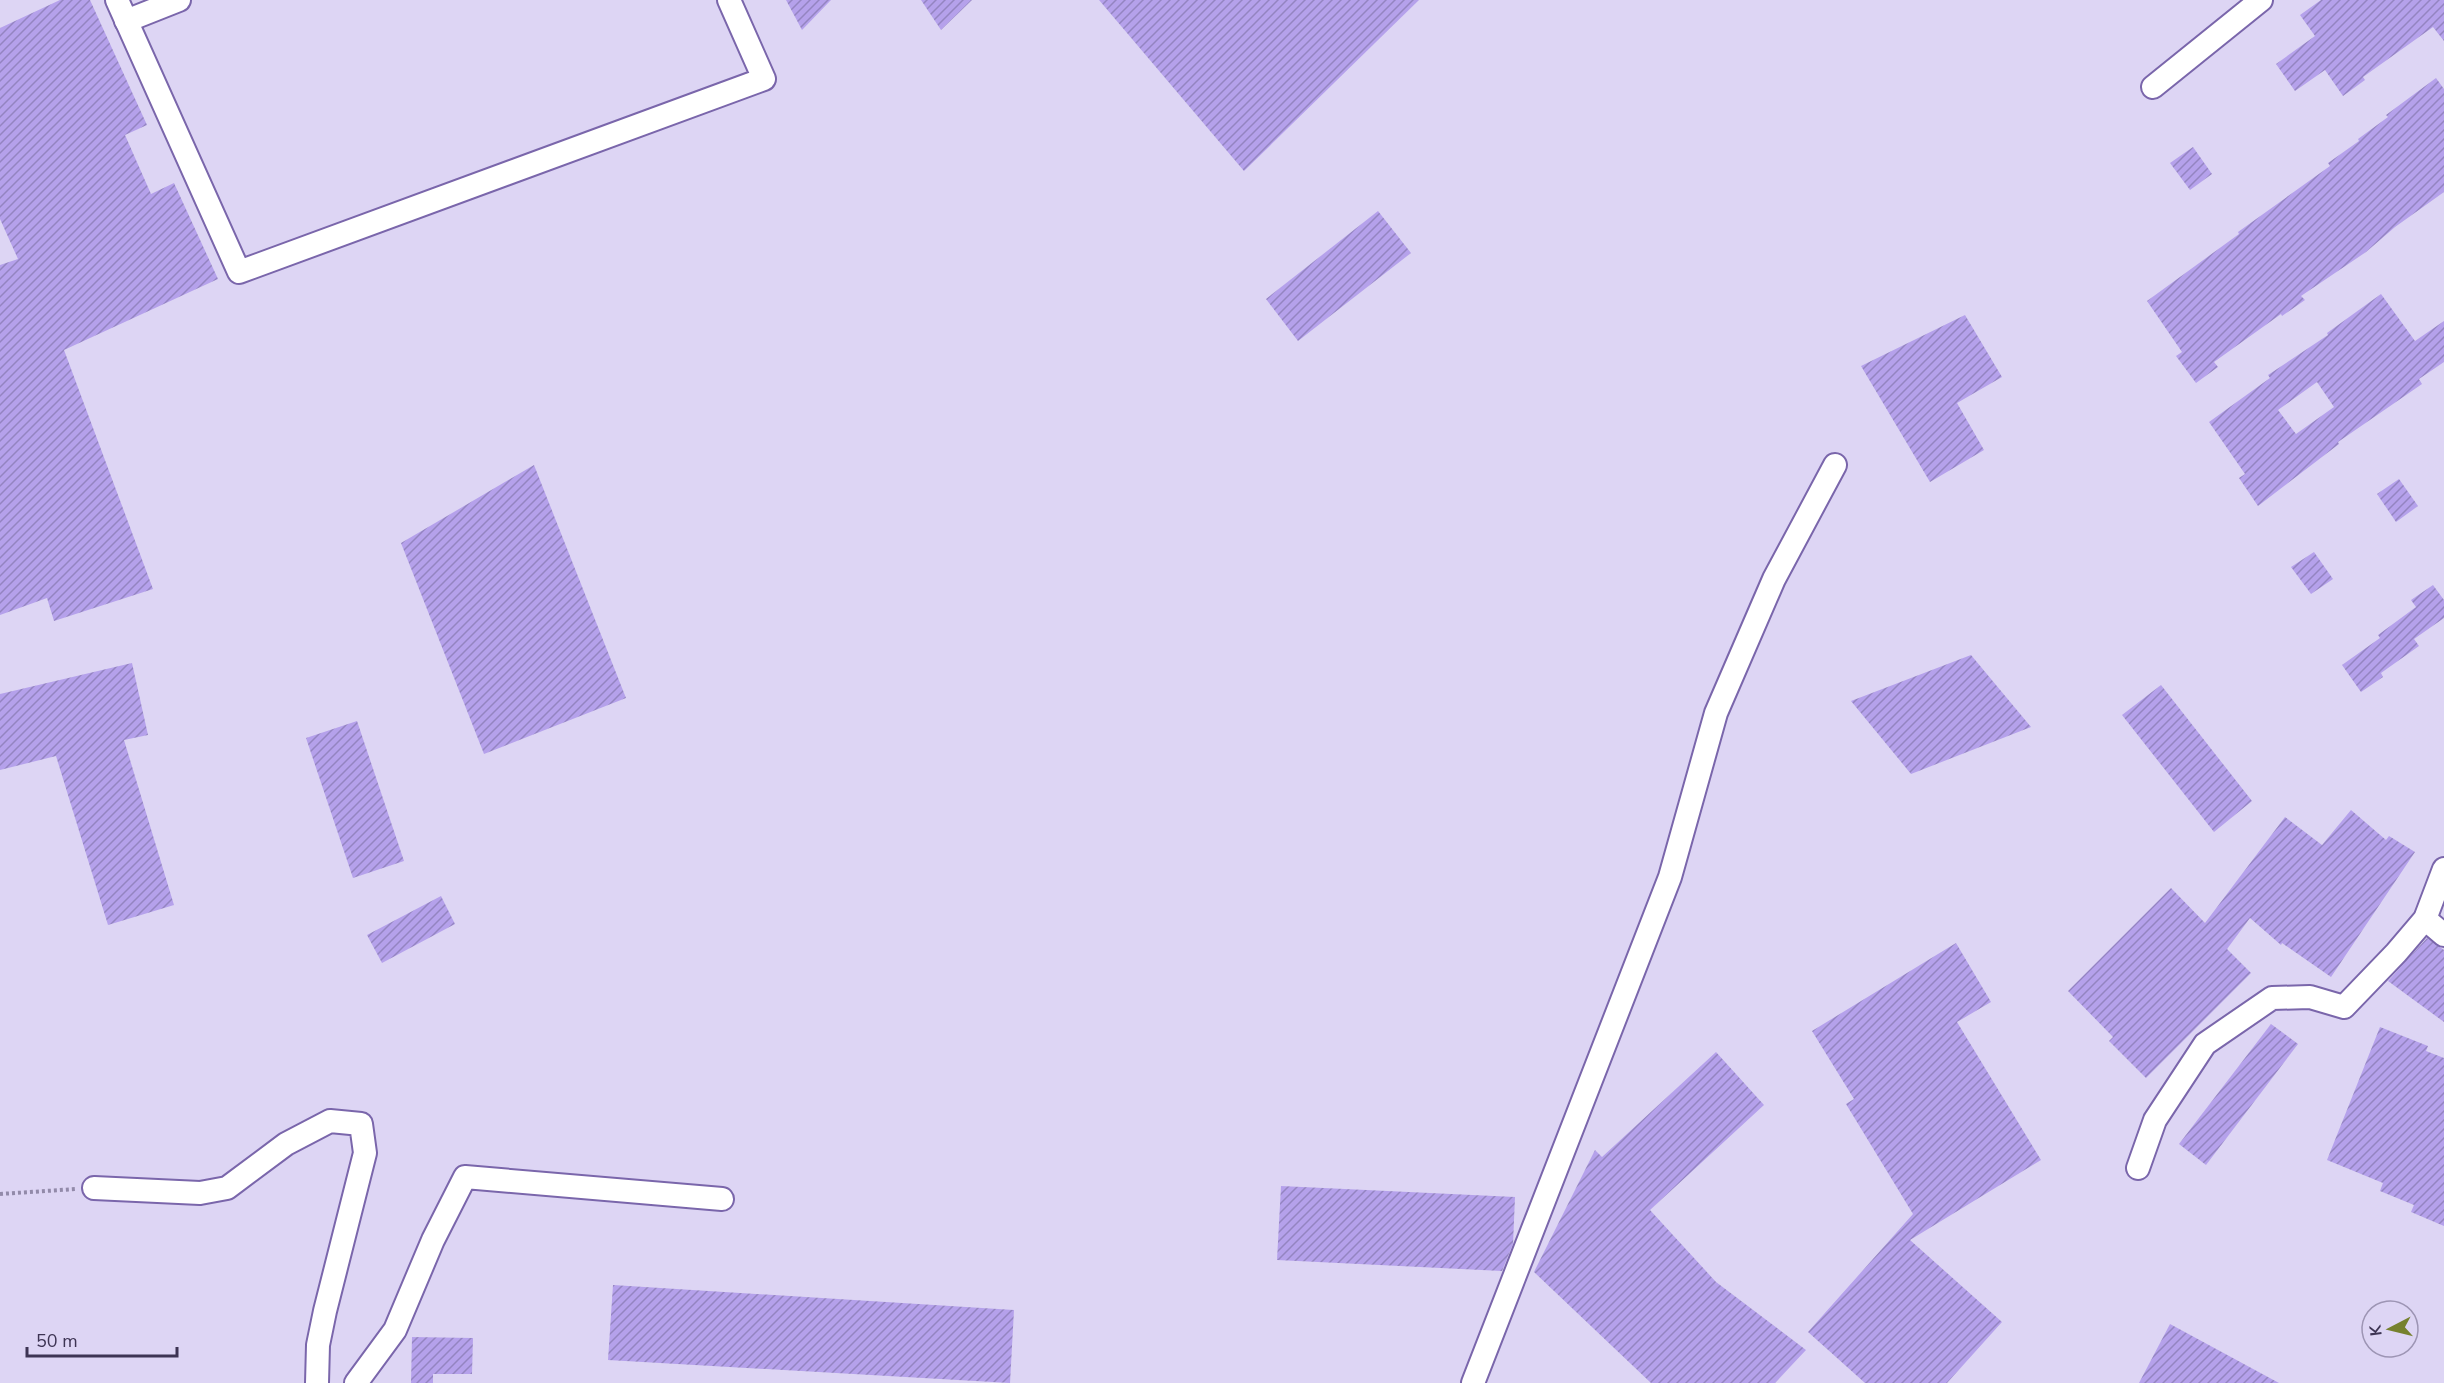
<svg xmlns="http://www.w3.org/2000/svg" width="2444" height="1383" viewBox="0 0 2444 1383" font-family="'Nunito Sans',sans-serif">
  <defs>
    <pattern id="building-hatch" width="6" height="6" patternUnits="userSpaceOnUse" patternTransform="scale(1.5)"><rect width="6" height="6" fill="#b5a1eb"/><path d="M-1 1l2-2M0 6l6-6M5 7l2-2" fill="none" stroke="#9484c1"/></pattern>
  </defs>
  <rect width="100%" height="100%" fill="#ddd5f4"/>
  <!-- building -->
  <g fill="url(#building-hatch)" fill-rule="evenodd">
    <polygon points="60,0 90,0 147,125 125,135 151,194 174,183 218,279 64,350 153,589 54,621 47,598 0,615 0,265 18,259 0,219 0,28"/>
    <polygon points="786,0 831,0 802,30"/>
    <polygon points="921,0 972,0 941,30"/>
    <polygon points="1099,0 1419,0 1244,171"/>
    <polygon points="2321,0 2444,0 2444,41 2433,27 2363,77 2365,80 2343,96 2325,70 2295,91 2276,64 2315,36 2300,15"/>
    <polygon points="2436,78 2444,89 2444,192 2395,227 2366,252 2301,296 2305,300 2282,316 2281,314 2214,362 2218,367 2196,383 2176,356 2182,352 2147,301 2239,234 2238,232 2330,166 2328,163 2359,141 2358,139 2388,117 2386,115"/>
    <polygon points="2193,147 2212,174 2190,190 2170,163"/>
    <polygon points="1378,211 1411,253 1298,341 1266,299"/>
    <path d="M2381,294L2415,341L2444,321V362L2419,379L2422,384L2338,442L2339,444L2258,506L2239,478L2245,474L2209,422L2270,378L2268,375L2328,335L2327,333ZM2317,382L2334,407L2296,434L2278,410Z"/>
    <polygon points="1965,315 2002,377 1957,403 1984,450 1930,482 1861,366"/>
    <polygon points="534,465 626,698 484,754 401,543"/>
    <polygon points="2399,479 2418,506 2396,522 2377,494"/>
    <polygon points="2314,552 2333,579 2311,594 2291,567"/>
    <polygon points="2433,585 2444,600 2444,618 2414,639 2419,646 2381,673 2383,677 2361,692 2342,665 2380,638 2378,635 2416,607 2411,600"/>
    <polygon points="1971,655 2031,727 1911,774 1851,701"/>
    <polygon points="132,663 148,735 124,740 174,905 108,925 56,756 0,770 0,694"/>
    <polygon points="2161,685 2252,801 2214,832 2122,715"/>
    <polygon points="357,721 404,861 353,878 306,738"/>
    <polygon points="2351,810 2386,840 2389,836 2415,852 2331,977 2282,943 2281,945 2250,918 2227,949 2251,973 2146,1078 2109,1041 2113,1037 2068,991 2171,888 2205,923 2285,817 2322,845"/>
    <polygon points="441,896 455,924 382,963 367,935"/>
    <polygon points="2427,938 2444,950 2444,1022 2388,981"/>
    <polygon points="1956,943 1991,1002 1957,1022 2041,1160 1910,1240 2002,1322 1947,1383 1865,1383 1808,1332 1913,1214 1846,1104 1854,1099 1812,1031"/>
    <polygon points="2271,1024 2298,1044 2206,1165 2179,1144"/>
    <polygon points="2380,1027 2428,1046 2426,1051 2444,1058 2444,1226 2411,1212 2414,1205 2380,1191 2383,1183 2327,1160"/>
    <polygon points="1716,1052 1764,1105 1650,1210 1716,1282 1806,1350 1775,1383 1651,1383 1534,1272 1595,1150 1602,1157"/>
    <polygon points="1281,1186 1515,1197 1513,1244 1502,1271 1277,1260"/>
    <polygon points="613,1285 1014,1310 1010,1383 608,1360"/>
    <polygon points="2170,1324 2279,1383 2139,1383"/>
    <polygon points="412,1337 473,1338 472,1374 433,1374 433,1383 411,1383"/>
  </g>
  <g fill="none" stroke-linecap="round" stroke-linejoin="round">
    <!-- minor casing -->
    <g stroke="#7a66ab" stroke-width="26">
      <g id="minor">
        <polyline points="117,0 239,272 764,79 729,0"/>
        <polyline points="126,21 179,0"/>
        <polyline points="2153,87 2261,0"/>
        <polyline points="2425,919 2444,935"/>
        <polyline points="2138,1168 2155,1120 2205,1044 2272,998 2310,997 2344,1007 2396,953 2425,919 2444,869"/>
        <polyline points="94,1188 200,1193 227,1188 286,1144 330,1121 361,1124 365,1153 325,1311 318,1345 317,1383"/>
        <polyline points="356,1383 395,1330 433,1240 465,1177 722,1199"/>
        <polyline points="1473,1383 1670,877 1716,713 1774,579 1835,465"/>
      </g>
    </g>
    <!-- path -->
    <polyline stroke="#928aa9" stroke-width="4" stroke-dasharray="3 3" stroke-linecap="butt" points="0,1194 76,1189"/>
    <!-- minor -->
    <use href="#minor" stroke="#fff" stroke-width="22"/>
  </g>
  <!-- north arrow -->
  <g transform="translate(2390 1329) rotate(263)"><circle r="28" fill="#ddd5f4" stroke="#9d95b4" stroke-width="1.5"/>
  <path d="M0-4.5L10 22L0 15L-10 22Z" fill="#76812e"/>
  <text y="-9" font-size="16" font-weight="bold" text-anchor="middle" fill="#3d3453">K</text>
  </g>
  <!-- scale -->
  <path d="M27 1347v9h150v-9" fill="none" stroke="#3d3453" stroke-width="3"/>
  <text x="36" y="1347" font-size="18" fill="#3d3453" stroke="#ddd5f4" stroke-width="4.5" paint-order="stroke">50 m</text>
</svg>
